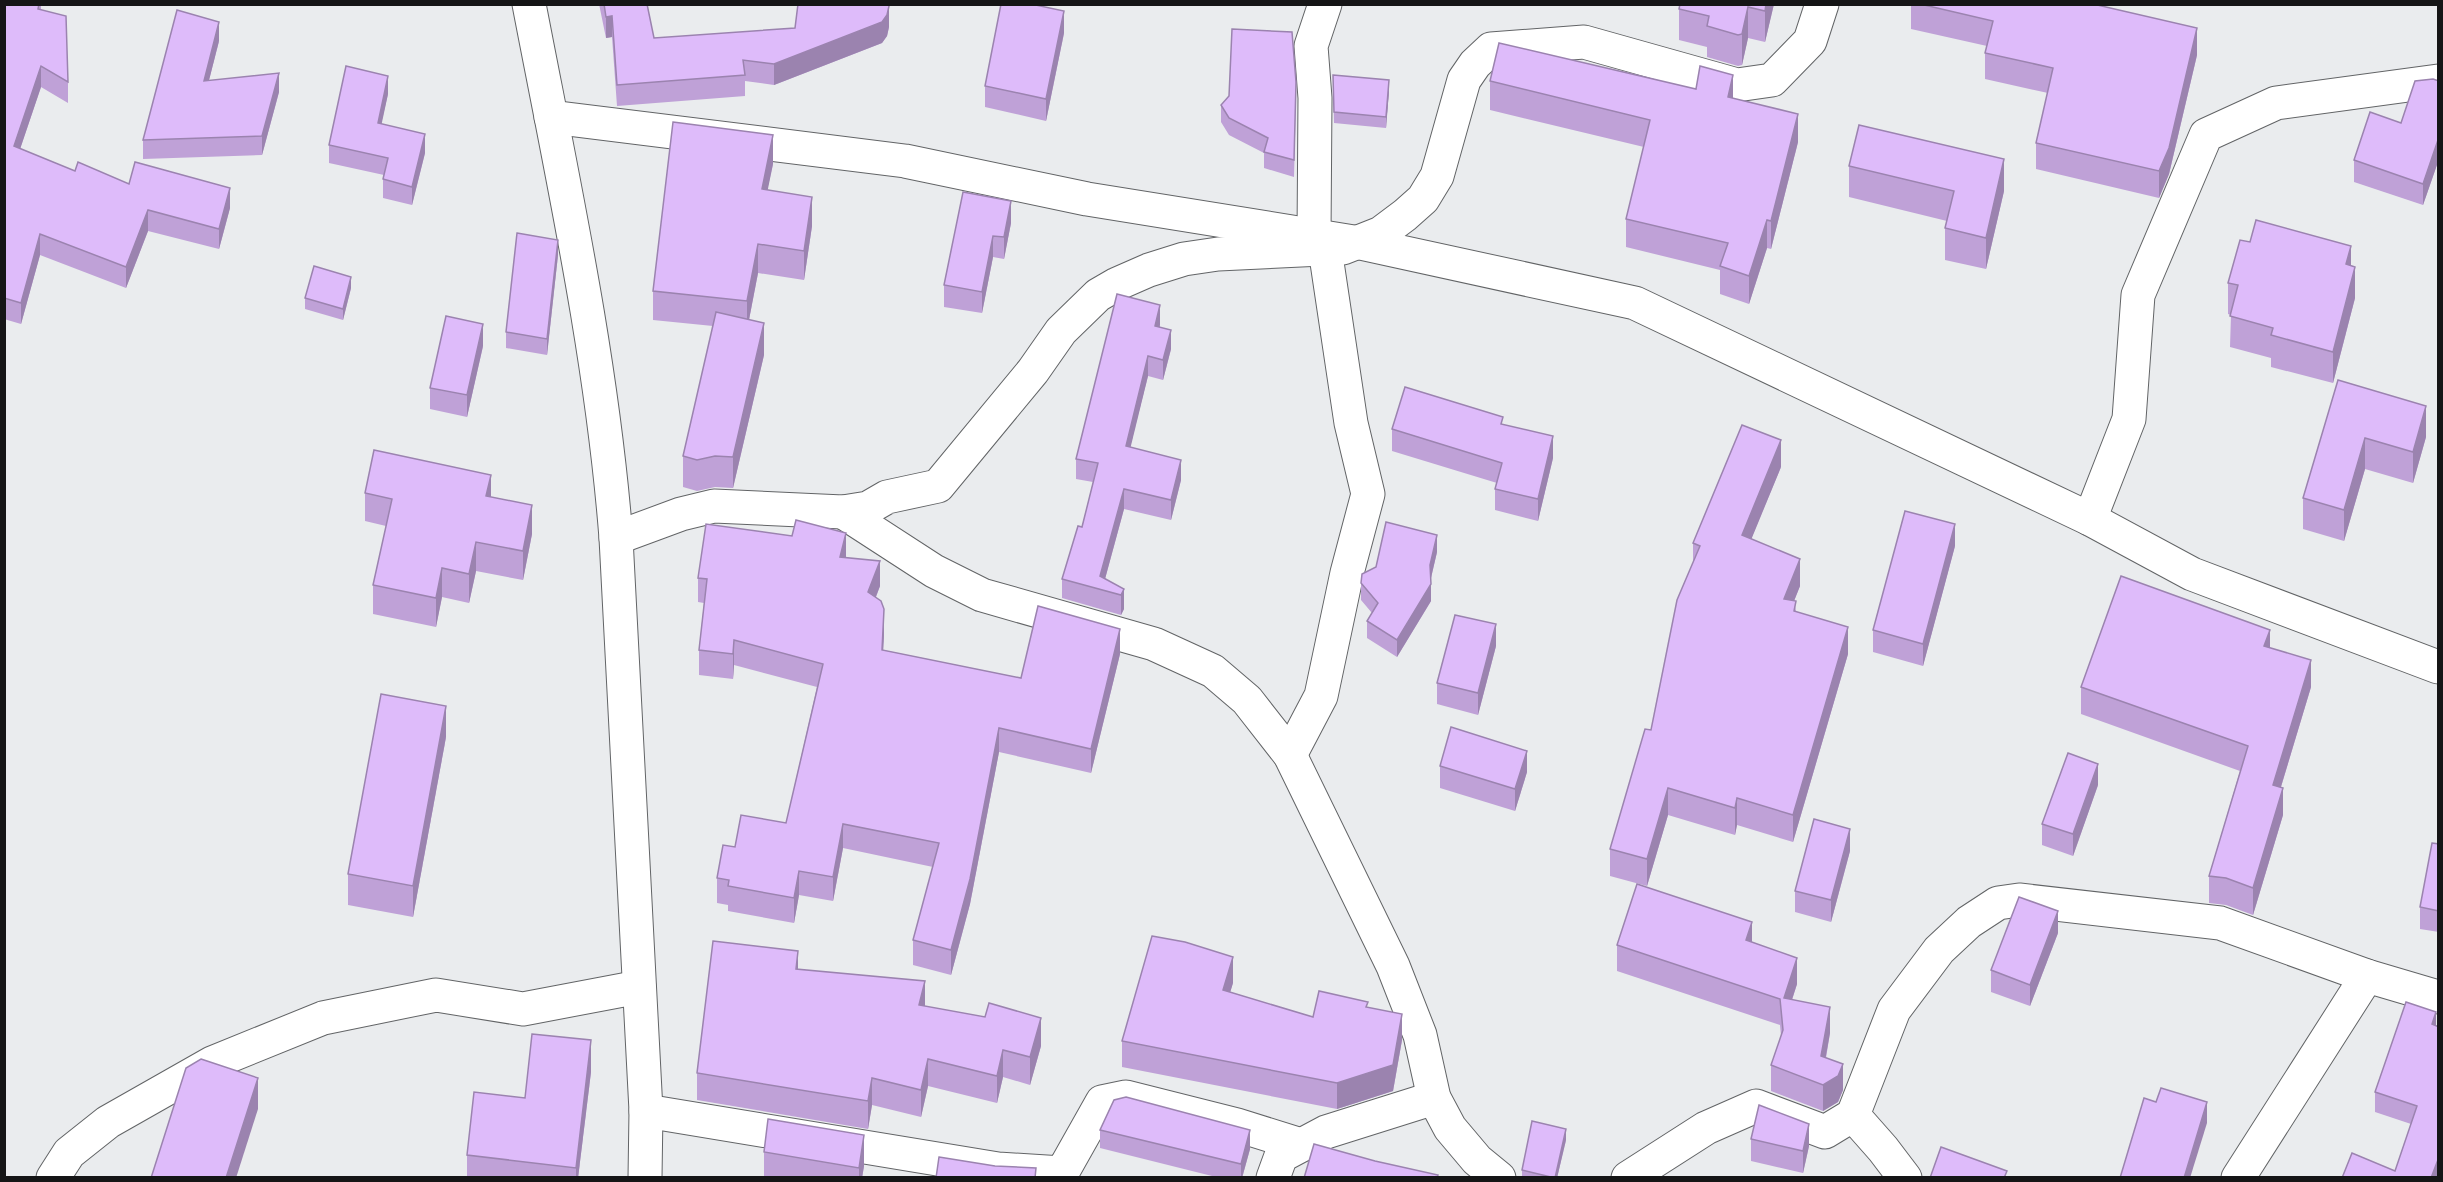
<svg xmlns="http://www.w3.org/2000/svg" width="2443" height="1182" viewBox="0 0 2443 1182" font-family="Poppins,sans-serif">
  <rect width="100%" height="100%" fill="#eaecee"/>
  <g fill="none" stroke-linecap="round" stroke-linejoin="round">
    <!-- street casing -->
    <g stroke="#626466" stroke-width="35">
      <g id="street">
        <path d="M529,4C563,181 602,358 616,538L646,1111L645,1178"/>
        <polyline points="551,117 905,161 1087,199 1360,243 1635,303 2090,519 2192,574 2438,667"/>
        <polyline points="1314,236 1315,98 1311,46 1325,4"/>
        <polyline points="843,512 934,571 982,595 1154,644 1213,671 1247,700 1290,755 1393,966 1420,1035 1434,1098 1450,1128 1477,1160 1499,1178"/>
        <polyline points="2090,519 2129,419 2138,295 2206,135 2276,103 2438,81"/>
        <polyline points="616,538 681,514 714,506 843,512 868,508 887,497 938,486 1033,371 1061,331 1098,295 1117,284 1149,270 1184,259 1218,254 1343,248 1381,233 1405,215 1423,199 1437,176 1464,80 1475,64 1491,49 1584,42 1737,85 1772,80 1810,41 1822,4"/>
        <polyline points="1290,755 1321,696 1347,573 1368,494 1351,423 1325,249"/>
        <polyline points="646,1111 998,1169 1062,1173 1102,1102 1126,1097 1237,1125 1301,1145"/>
        <polyline points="1853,1115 1883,1149 1905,1178"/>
        <polyline points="53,1178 69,1153 108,1122 212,1063 323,1018 436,995 523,1009 639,987"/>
        <polyline points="1273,1178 1281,1156 1326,1132 1434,1098"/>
        <polyline points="1628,1178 1706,1128 1756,1106 1825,1132 1853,1115 1894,1010 1939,950 1969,922 1998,903 2019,900 2220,923 2367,976 2438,997"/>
        <polyline points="2238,1178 2367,976"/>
      </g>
    </g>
    <!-- street -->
    <use href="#street" stroke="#fff" stroke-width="33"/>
  </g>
  <!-- wall -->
  <g fill="#bfa1d7">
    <polygon points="4,4 41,4 41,10 68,82 68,103 41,87 20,149 75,171 230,208 219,249 148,231 126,288 40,255 21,324 4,319"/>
    <polygon points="599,4 647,4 654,38 889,27 887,36 882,43 774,85 745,81 745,96 617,106 612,37 606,38"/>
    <polygon points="1774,4 1765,42 1748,38 1742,65 1738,66 1707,57 1707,47 1679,40 1679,9"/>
    <polygon points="1911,4 2093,4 2197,55 2169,174 2159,198 2036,169 2036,143 2048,93 1985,79 1985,53 1987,46 1911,29"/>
    <polygon points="1064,33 1046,121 985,107 985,86"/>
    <polygon points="219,41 209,80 279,92 262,155 143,159 143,140"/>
    <polygon points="1333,75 1389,91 1386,128 1334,123"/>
    <polygon points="1490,81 1733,98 1798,142 1771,249 1767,248 1749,304 1720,294 1720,270 1626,247 1626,219 1644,147 1490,110"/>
    <polygon points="2439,81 2439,159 2423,205 2354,182 2354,160 2401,123"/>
    <polygon points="388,94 381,124 425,153 412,205 383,198 383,179 384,175 329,163 329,145"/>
    <polygon points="1296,99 1294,177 1264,168 1264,153 1229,135 1221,122 1221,105"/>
    <polygon points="773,164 767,190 812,226 804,280 758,273 749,320 764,355 733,488 715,487 697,491 683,487 683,456 713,326 653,320 653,291"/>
    <polygon points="1849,166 2004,191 1986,269 1945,260 1945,228 1947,221 1849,197"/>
    <polygon points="963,192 1011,223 1004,259 993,257 982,313 944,307 944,285"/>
    <polygon points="558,255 547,355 506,348 506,332"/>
    <polygon points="2351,266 2355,298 2333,383 2271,367 2271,358 2230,347 2231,315 2228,314 2228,283"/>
    <polygon points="351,288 343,320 305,309 305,298"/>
    <polygon points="1160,325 1160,327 1171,349 1163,380 1148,376 1130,447 1181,480 1171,520 1124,509 1105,579 1124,589 1124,609 1121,615 1062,598 1062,579 1082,527 1093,482 1076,479 1076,459"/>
    <polygon points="483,346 467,417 430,409 430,388"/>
    <polygon points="2338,380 2426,437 2413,483 2365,469 2344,541 2303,529 2303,498"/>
    <polygon points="1503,424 1553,458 1538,521 1495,510 1495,489 1497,483 1392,451 1392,429"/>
    <polygon points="1781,467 1751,539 1800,586 1794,601 1796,611 1848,654 1793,842 1737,825 1735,835 1668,815 1647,886 1610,876 1610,849 1651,730 1693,564 1693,543"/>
    <polygon points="365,493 491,497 532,534 523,580 476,571 469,603 442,597 436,627 373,614 373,585 386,526 365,521"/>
    <polygon points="1955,546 1923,666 1873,652 1873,630"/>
    <polygon points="1437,552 1431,578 1431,601 1397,657 1367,638 1367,621 1372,613 1361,600 1361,583"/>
    <polygon points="846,558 880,586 876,597 884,634 883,650 1021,678 1120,654 1091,773 999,752 970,904 951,975 913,965 913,940 933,867 843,848 833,901 799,895 794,923 728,911 728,905 717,903 717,878 735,847 786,823 817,687 734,665 733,679 699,675 699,650 704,603 698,602 698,578"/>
    <polygon points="1496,646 1478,715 1437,704 1437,683"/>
    <polygon points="2270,648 2311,687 2281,787 2283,815 2253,915 2226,905 2209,903 2209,876 2240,771 2081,714 2081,687"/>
    <polygon points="446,737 413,917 348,905 348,874"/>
    <polygon points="1440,766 1527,772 1515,811 1440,788"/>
    <polygon points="2098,785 2073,856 2042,845 2042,824"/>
    <polygon points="2439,844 2439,932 2420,929 2420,907"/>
    <polygon points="1850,851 1831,922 1795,912 1795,891"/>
    <polygon points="2058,933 2030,1006 1991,992 1991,970"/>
    <polygon points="1752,942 1797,984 1792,1000 1830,1033 1826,1058 1843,1090 1838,1102 1823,1111 1771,1091 1771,1065 1781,1036 1780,1025 1617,971 1617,945"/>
    <polygon points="798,969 925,1006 1041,1046 1030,1085 1003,1077 997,1103 928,1086 921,1117 872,1105 868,1129 697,1100 697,1073"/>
    <polygon points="1233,983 1230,992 1313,1017 1368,1007 1402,1040 1393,1091 1337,1109 1122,1067 1122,1041"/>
    <polygon points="2436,1026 2439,1178 2342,1178 2395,1171 2411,1124 2375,1112 2375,1092"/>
    <polygon points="591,1072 578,1178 467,1178 467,1155 525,1098"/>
    <polygon points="1100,1130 1250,1149 1242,1178 1220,1178 1100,1148"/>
    <polygon points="1751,1139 1809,1146 1803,1173 1751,1161"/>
    <polygon points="1566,1140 1557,1178 1522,1178 1522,1170"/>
    <polygon points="764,1152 864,1166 862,1178 764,1178"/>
  </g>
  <!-- shaded-wall -->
  <g fill="#9b83af">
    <polygon points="1766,4 1774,4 1765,42 1765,11"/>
    <polygon points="889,6 889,27 887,36 882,43 774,85 774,64"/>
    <polygon points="1748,7 1748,38 1742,65 1742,34"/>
    <polygon points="1064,11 1064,33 1046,121 1046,99"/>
    <polygon points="612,16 612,37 606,38 606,17"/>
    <polygon points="219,22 219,41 204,100 204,81"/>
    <polygon points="2197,28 2197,55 2169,174 2159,198 2159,171"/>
    <polygon points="41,66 41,87 14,167 14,146"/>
    <polygon points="279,73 279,92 262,155 262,136"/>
    <polygon points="1733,75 1733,103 1728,97"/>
    <polygon points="388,76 388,94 378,141 378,123"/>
    <polygon points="1389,80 1389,91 1386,128 1386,117"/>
    <polygon points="1798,114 1798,142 1771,249 1771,221"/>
    <polygon points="425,134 425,153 412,205 412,187"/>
    <polygon points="773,135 773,164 762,218 762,189"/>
    <polygon points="2439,137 2439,159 2423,205 2423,184"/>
    <polygon points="2004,159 2004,191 1986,269 1986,238"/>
    <polygon points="230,188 230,208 219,249 219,229"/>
    <polygon points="812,197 812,226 804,280 804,251"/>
    <polygon points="1011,201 1011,223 1004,259 1004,237"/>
    <polygon points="148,210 148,231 126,288 126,267"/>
    <polygon points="1767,220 1767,248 1749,304 1749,276"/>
    <polygon points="40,234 40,255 21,324 21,303"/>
    <polygon points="993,236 993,257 982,313 982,292"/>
    <polygon points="558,240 558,255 547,355 547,339"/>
    <polygon points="758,244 758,273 747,330 747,301"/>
    <polygon points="2351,246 2351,277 2346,264"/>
    <polygon points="2355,267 2355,298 2333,383 2333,352"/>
    <polygon points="351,277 351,288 343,320 343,309"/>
    <polygon points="1160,305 1160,325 1155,346 1155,326"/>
    <polygon points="764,323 764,355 733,488 733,457"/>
    <polygon points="483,324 483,346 467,417 467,395"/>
    <polygon points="1171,330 1171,349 1163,380 1163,360"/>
    <polygon points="1148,356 1148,376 1126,466 1126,446"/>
    <polygon points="2426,406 2426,437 2413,483 2413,452"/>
    <polygon points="1553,436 1553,458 1538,521 1538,499"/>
    <polygon points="2365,438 2365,469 2344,541 2344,510"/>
    <polygon points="1781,440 1781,467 1742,562 1742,535"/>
    <polygon points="1181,460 1181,480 1171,520 1171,500"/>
    <polygon points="491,475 491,504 486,496"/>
    <polygon points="1124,489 1124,509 1102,590 1100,576"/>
    <polygon points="532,505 532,534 523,580 523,551"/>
    <polygon points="1955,524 1955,546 1923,666 1923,644"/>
    <polygon points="846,533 846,558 840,557"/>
    <polygon points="1437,535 1437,552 1430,582 1430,565"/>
    <polygon points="476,542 476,571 469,603 469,574"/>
    <polygon points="1800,559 1800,586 1784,626 1784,599"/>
    <polygon points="880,561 880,586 868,617 868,592"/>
    <polygon points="442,568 442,597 436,627 436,598"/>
    <polygon points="1431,584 1431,601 1397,657 1397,640"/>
    <polygon points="1124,589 1124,609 1121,615 1121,595"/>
    <polygon points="884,609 884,634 882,675 882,650"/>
    <polygon points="1496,624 1496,646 1478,715 1478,693"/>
    <polygon points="1848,627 1848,654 1793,842 1793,815"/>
    <polygon points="1120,629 1120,654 1091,773 1091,749"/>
    <polygon points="2270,630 2270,657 2264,646"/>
    <polygon points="734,640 734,665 733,679 733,654"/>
    <polygon points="2311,660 2311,687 2273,813 2273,785"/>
    <polygon points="446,706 446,737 413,917 413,886"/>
    <polygon points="999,728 999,752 970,904 951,975 951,950"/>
    <polygon points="1527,751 1527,772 1515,811 1515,789"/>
    <polygon points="2098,764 2098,785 2073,856 2073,834"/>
    <polygon points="1668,788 1668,815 1647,886 1647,859"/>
    <polygon points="2283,788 2283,815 2253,915 2253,888"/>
    <polygon points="1737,798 1737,825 1735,835 1735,808"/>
    <polygon points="843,824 843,848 833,901 833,877"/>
    <polygon points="1850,829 1850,851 1831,922 1831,900"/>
    <polygon points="799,871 799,895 794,923 794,898"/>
    <polygon points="2058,911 2058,933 2030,1006 2030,985"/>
    <polygon points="1752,922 1752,948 1746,940"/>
    <polygon points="798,951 798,979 796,969"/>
    <polygon points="1233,957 1233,983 1223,1016 1223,990"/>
    <polygon points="1797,958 1797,984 1784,1024 1784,998"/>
    <polygon points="925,981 925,1009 919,1005"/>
    <polygon points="1830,1007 1830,1033 1821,1083 1821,1056"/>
    <polygon points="2436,1012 2436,1033 2432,1024"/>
    <polygon points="1402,1014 1402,1040 1393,1091 1337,1109 1337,1083"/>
    <polygon points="1041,1018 1041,1046 1030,1085 1030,1057"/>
    <polygon points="591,1040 591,1072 578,1178 576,1178 576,1168"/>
    <polygon points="1003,1050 1003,1077 997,1103 997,1076"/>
    <polygon points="928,1059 928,1086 921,1117 921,1090"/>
    <polygon points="1843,1064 1843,1090 1838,1102 1823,1111 1823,1085"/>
    <polygon points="258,1078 258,1109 236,1178 226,1178"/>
    <polygon points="872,1078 872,1105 868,1129 868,1101"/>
    <polygon points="2207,1102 2207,1123 2190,1178 2184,1178"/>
    <polygon points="1809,1124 1809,1146 1803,1173 1803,1151"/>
    <polygon points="1566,1129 1566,1140 1557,1178 1555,1178"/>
    <polygon points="1250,1130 1250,1149 1242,1178 1241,1178 1241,1164"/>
    <polygon points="864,1135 864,1166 862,1178 859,1178 859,1168"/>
    <polygon points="2439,1157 2439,1178 2431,1178"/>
  </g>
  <!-- building -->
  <g fill="#debbfa" stroke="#9b83af" stroke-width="1.5">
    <polygon points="4,4 39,4 38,9 66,16 68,82 41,66 14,146 75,171 78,162 129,184 135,162 230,188 219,229 148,210 126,267 40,234 21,303 4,298"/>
    <polygon points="604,4 647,4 654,38 795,28 798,4 888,4 889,6 887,15 882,22 774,64 743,60 745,75 617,85 612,16 606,17"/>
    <polygon points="1001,4 1031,4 1064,11 1046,99 985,86"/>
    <polygon points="1680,4 1766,4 1765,11 1748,7 1742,34 1738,35 1707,26 1709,16 1679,9"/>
    <polygon points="1920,4 2093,4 2197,28 2169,148 2159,171 2036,143 2053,68 1985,53 1993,21"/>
    <polygon points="177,10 219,22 204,81 279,73 262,136 143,140"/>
    <polygon points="1232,29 1292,32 1296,82 1294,160 1264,152 1268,138 1229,118 1221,105 1229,96"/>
    <polygon points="1499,43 1696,89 1700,66 1733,75 1728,97 1798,114 1771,221 1767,220 1749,276 1720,266 1728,243 1626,219 1650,120 1490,81"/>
    <polygon points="346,66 388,76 378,123 425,134 412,187 383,179 388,158 329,145"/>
    <polygon points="1333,75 1389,80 1386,117 1334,112"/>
    <polygon points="2433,79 2439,81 2439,137 2423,184 2354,160 2370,112 2401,123 2415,81"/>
    <polygon points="673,122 773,135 762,189 812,197 804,251 758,244 747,301 653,291"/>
    <polygon points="1859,125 2004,159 1986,238 1945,228 1954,191 1849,166"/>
    <polygon points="963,192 1011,201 1004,237 993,236 982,292 944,285"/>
    <polygon points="2256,220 2351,246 2346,264 2355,267 2333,352 2271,335 2273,328 2230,316 2238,285 2228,283 2240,240 2250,242"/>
    <polygon points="517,233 558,240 547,339 506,332"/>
    <polygon points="314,266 351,277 343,309 305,298"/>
    <polygon points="1117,294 1160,305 1155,326 1171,330 1163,360 1148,356 1126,446 1181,460 1171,500 1124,489 1100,576 1124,589 1121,595 1062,579 1078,526 1082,527 1098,463 1076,459"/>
    <polygon points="716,312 764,323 733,457 715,456 697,460 683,456"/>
    <polygon points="446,316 483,324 467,395 430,388"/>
    <polygon points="2338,380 2426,406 2413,452 2365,438 2344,510 2303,498"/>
    <polygon points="1405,387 1503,417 1501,424 1553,436 1538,499 1495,489 1502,463 1392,429"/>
    <polygon points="1742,425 1781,440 1742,535 1800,559 1784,599 1796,601 1794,611 1848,627 1793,815 1737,798 1735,808 1668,788 1647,859 1610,849 1645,729 1651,730 1677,600 1700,546 1693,543"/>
    <polygon points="374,450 491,475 486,496 532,505 523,551 476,542 469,574 442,568 436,598 373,585 392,499 365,493"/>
    <polygon points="1905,511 1955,524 1923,644 1873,630"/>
    <polygon points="796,520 846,533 840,557 880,561 868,592 881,601 884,609 882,650 1021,678 1038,606 1120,629 1091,749 999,728 970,879 951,950 913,940 939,843 843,824 833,877 799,871 794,898 728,886 729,880 717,878 723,845 735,847 741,815 786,823 823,664 734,640 733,654 699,650 707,579 698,578 706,524 792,536"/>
    <polygon points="1386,522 1437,535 1430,565 1431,584 1397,640 1367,621 1378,603 1361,583 1362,574 1376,567"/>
    <polygon points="2121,576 2270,630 2264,646 2311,660 2273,785 2283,788 2253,888 2226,878 2209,876 2248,746 2081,687"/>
    <polygon points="1455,615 1496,624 1478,693 1437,683"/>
    <polygon points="381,694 446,706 413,886 348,874"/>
    <polygon points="1451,727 1527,751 1515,789 1440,766"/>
    <polygon points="2068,753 2098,764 2073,834 2042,824"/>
    <polygon points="1814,819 1850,829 1831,900 1795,891"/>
    <polygon points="2432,843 2439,844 2439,911 2420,907"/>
    <polygon points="1637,884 1752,922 1746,940 1797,958 1784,998 1830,1007 1821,1056 1843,1064 1838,1076 1823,1085 1771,1065 1783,1030 1780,999 1617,945"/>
    <polygon points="2019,897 2058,911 2030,985 1991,970"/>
    <polygon points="1152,936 1185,942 1233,957 1223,990 1313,1017 1319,991 1368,1002 1366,1007 1402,1014 1393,1065 1337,1083 1122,1041"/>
    <polygon points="713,941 798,951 796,969 925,981 919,1005 985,1017 989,1003 1041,1018 1030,1057 1003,1050 997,1076 928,1059 921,1090 872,1078 868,1101 697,1073"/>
    <polygon points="2406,1002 2436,1012 2432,1024 2439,1027 2439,1157 2431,1178 2342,1178 2352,1153 2395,1171 2417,1106 2375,1092"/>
    <polygon points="532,1034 591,1040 576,1168 467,1155 474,1092 525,1098"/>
    <polygon points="201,1059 258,1078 226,1178 151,1178 186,1068"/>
    <polygon points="2161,1088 2207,1102 2184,1178 2120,1178 2144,1098 2156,1102"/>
    <polygon points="1126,1097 1250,1130 1241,1164 1100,1130 1114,1100"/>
    <polygon points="1759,1105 1809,1124 1803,1151 1751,1139"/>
    <polygon points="768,1119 864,1135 859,1168 764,1152"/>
    <polygon points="1532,1121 1566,1129 1555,1178 1522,1170"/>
    <polygon points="1314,1144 1375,1161 1438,1175 1437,1178 1304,1178"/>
    <polygon points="1941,1147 2007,1171 2004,1178 1930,1178"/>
    <polygon points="939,1157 995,1166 1036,1168 1035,1178 936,1178"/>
  </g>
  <!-- border -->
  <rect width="2443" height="1182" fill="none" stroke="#151516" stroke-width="12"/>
</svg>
